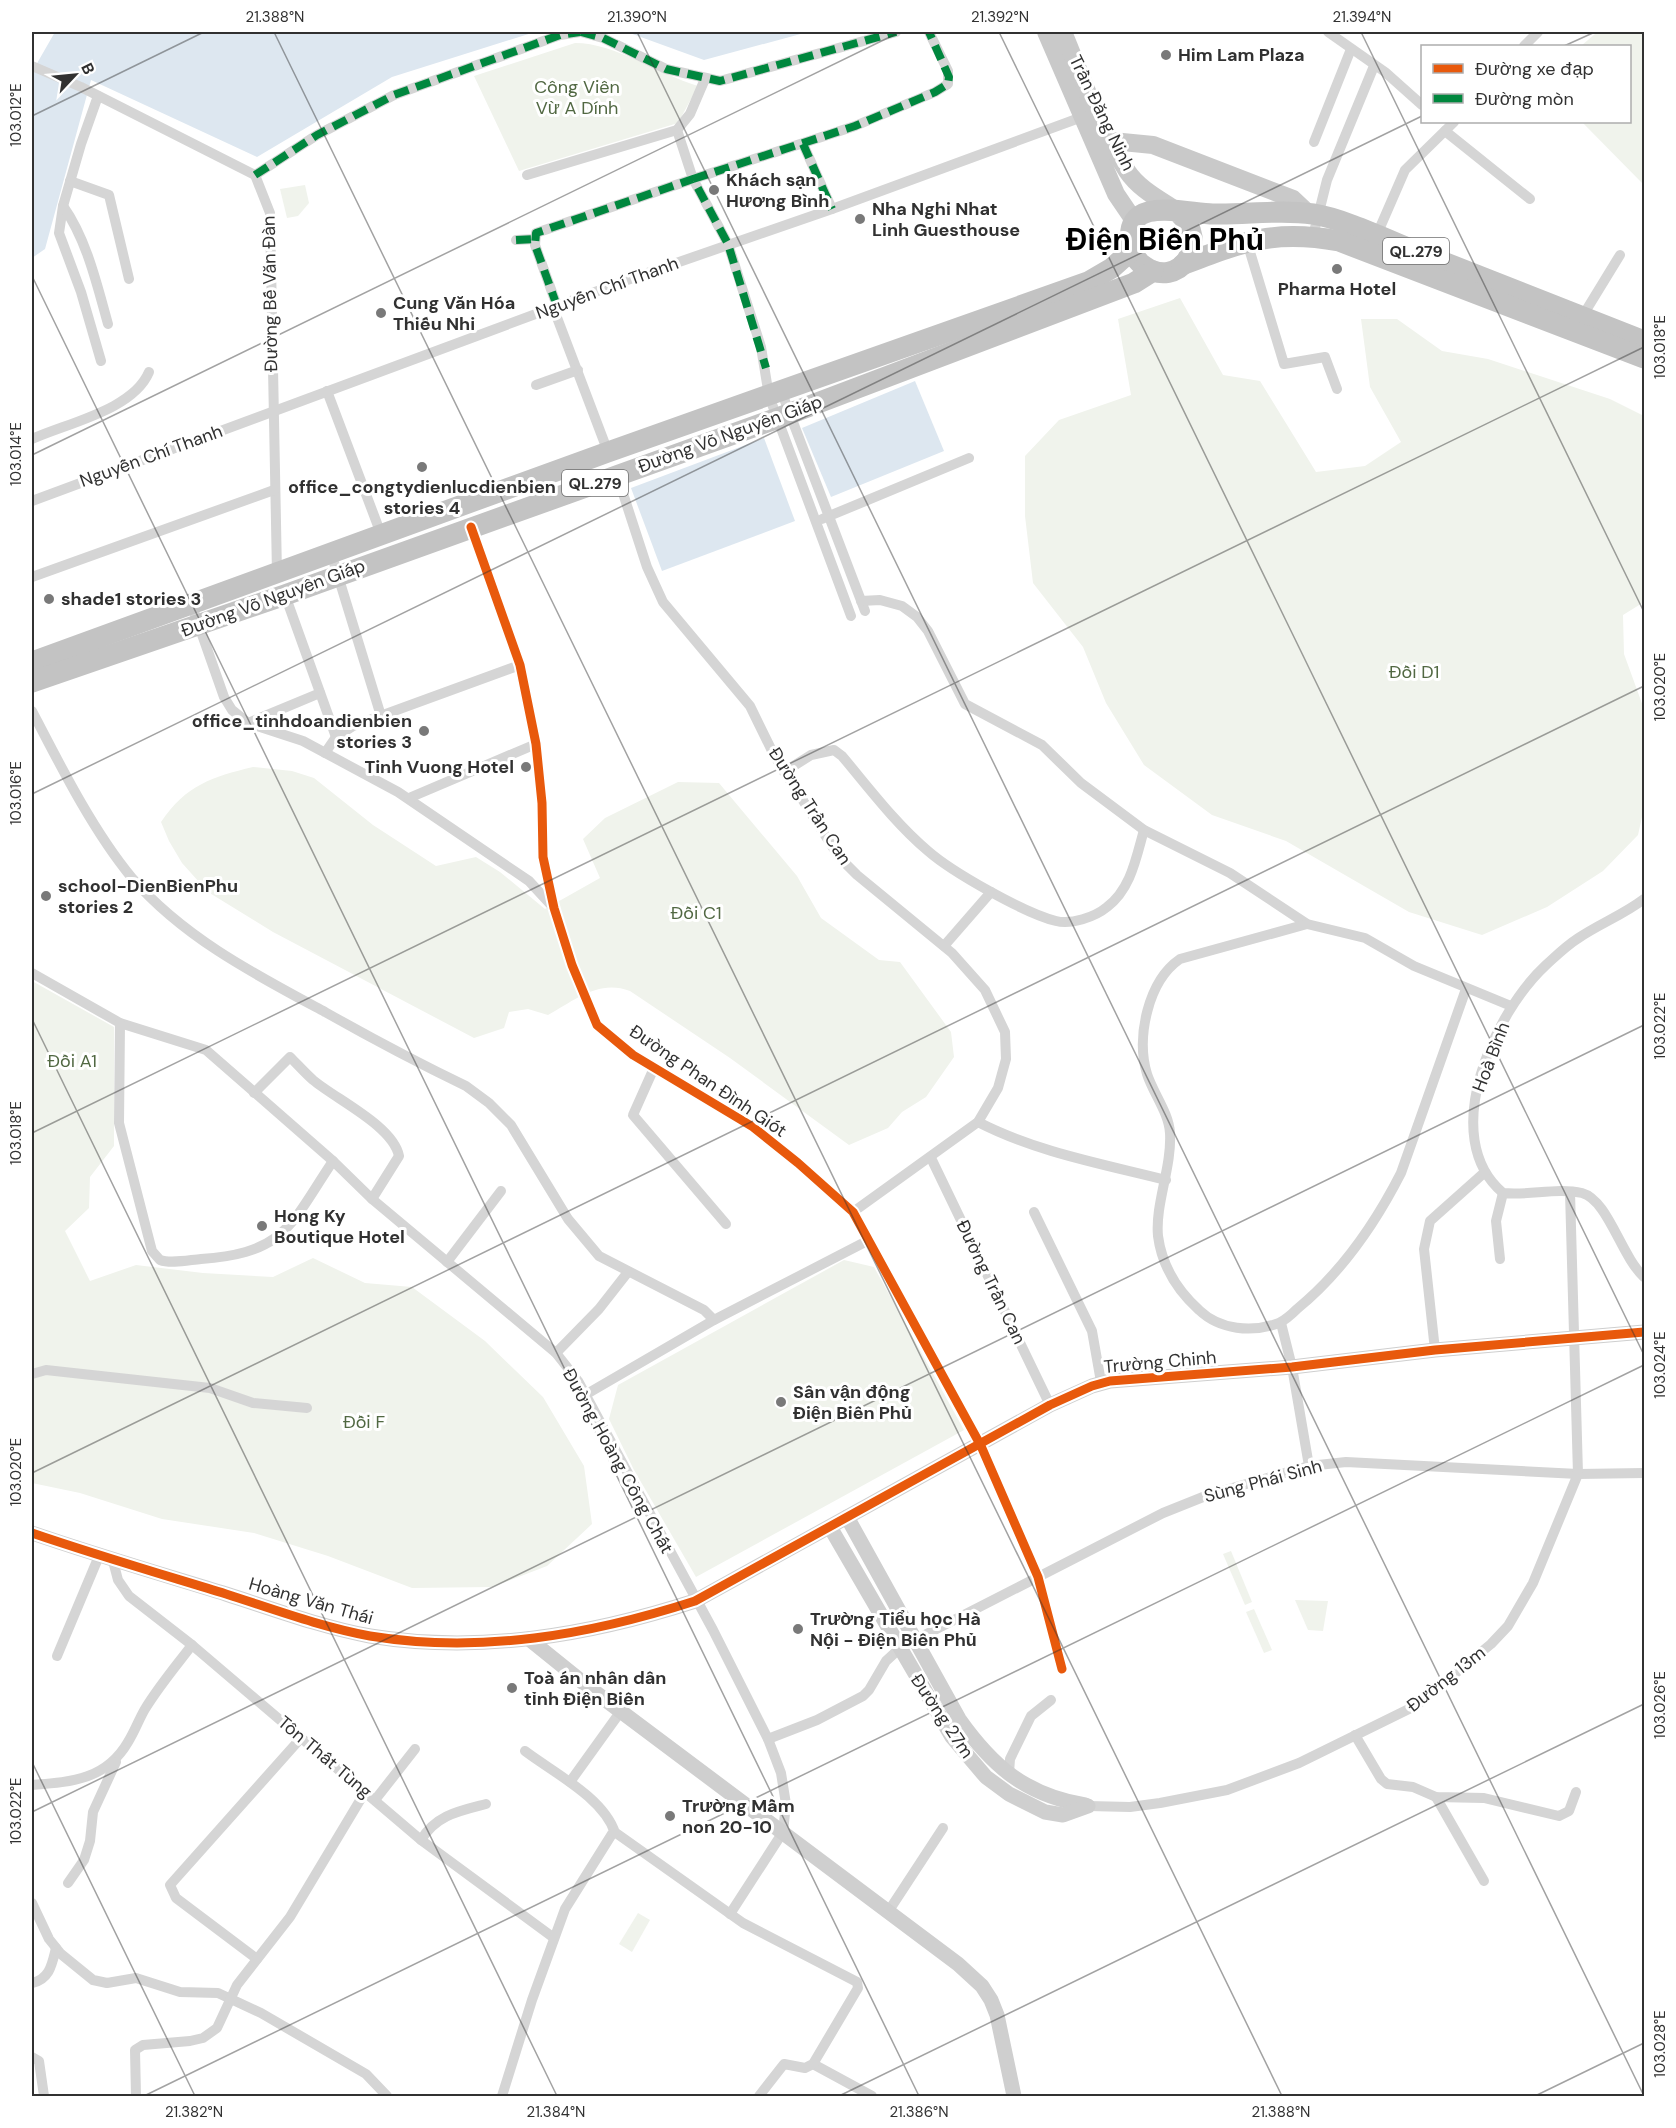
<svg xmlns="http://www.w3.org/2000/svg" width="1676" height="2128" viewBox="0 0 1676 2128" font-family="'DM Sans',sans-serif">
  <rect width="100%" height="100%" fill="#fff"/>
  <!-- green -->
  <g fill="#f0f3ec">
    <polygon points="1592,32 1644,32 1644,185 1582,122 1630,122 1630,46 1581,46 1595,34"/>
    <path d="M575,43C615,43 658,74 698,86L678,123L519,171L474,76Z"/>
    <polygon points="305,185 309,203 298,216 287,218 280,189"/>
    <polygon points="1180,298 1223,375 1260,381 1316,472 1365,466 1401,442 1370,387 1361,319 1397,319 1442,351 1488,359 1610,399 1644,416 1644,602 1623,615 1624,654 1644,709 1644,808 1638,835 1603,871 1547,907 1482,935 1409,912 1286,841 1212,815 1144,765 1106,703 1083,647 1033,583 1025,516 1025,456 1059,420 1131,395 1118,319"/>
    <path d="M253,767L292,771L314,778L373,825L436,866L476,857L500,872L545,909L600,878L583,839L605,818L678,782L719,783L797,876L821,918L879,960L900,962L951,1032L954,1057L926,1097L902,1112L888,1128L849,1145L730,1058L630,991C599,979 575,1000 548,1015L528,1009L509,1012L504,1028L474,1038L273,932L208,892L182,863L169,841L161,822C186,785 212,777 253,767Z"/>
    <polygon points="32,981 114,1027 114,1146 90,1177 89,1208 65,1231 90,1281 136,1265 203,1273 273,1277 313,1258 365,1283 412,1287 485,1341 543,1397 584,1466 592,1524 547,1566 492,1587 412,1588 328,1556 254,1533 162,1519 80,1493 32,1483"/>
    <polygon points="844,1260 874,1267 964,1430 696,1577 634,1470 609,1419 618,1385"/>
    <polygon points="1231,1551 1252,1602 1245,1605 1223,1554"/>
    <polygon points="1295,1600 1328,1601 1323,1631 1308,1630"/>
    <polygon points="1254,1609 1272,1650 1264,1653 1246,1612"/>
    <polygon points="638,1913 650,1920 632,1952 619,1944"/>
  </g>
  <!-- water -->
  <g fill="#dde7f0">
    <polygon points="55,32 535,32 392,77 257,157 91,80 45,249 32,258 32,72"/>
    <polygon points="627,32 808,32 704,60"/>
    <polygon points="915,381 944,451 831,497 802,428"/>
    <polygon points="764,438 795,521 662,571 631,488"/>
  </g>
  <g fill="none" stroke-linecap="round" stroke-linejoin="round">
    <!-- street -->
    <g stroke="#d5d5d5" stroke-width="10">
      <polyline points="581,32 603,38 666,69 720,81 896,32"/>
      <polyline points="1328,32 1385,72 1422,105"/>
      <polyline points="1524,46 1538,32"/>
      <polyline points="32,66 81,87 255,175 270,213 277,574"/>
      <polyline points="98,96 81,144 63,206 59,233 81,292 101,361"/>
      <polyline points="677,130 693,179 855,126 935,92 948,84 948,71 929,32"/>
      <polyline points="1445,131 1530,199"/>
      <polyline points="1314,142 1351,49"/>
      <polyline points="803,144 832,209"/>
      <polyline points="255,175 317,135 394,95 560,35 580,32"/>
      <polyline points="527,175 677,130 690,114 705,79"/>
      <polyline points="70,181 109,195 129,279"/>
      <path d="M63,206C87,240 97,285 108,324"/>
      <polyline points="1313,236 1327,180 1374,66"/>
      <polyline points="1375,239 1405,170 1454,122"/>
      <polyline points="516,240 534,239"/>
      <polyline points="1247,242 1284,364 1325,357 1337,389"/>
      <polyline points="557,306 535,245 536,233 693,179 728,244 761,347 769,396 851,616"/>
      <polyline points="553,307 608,452"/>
      <polyline points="1582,317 1620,255"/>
      <polyline points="536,385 578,370"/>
      <polyline points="780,388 865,611"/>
      <polyline points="327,391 381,534"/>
      <path d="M32,439C67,423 133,410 149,372"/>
      <polyline points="617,475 647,567 663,602 750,706 774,755 839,857 857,875 952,953 985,990 1005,1032 1006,1059 998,1088 978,1122 853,1212"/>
      <polyline points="32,501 630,279 832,209 1082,117"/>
      <polyline points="822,519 969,458"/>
      <polyline points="471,527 520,665 536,744 542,803 543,857 554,908 572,965 597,1025 633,1055 753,1127 798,1163 853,1212 981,1446 1038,1577 1062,1669"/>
      <polyline points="331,553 381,716"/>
      <polyline points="32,577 274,490"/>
      <polyline points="285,595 336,737"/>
      <polyline points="861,601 880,600 902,606 917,617 928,631 965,704 1042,745 1081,783 1144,830 1230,873 1307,924 1365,938 1414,966 1511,1006"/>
      <polyline points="192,606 224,697 232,710 248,723 303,741 398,792 529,881 553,907"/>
      <path d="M32,711C60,765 93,831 132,878C184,938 256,975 325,1012C371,1038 418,1063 466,1086L489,1103L511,1125L568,1219L599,1256L704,1310L714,1320"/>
      <polyline points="248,723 320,693"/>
      <polyline points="325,753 336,737 353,726 520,665"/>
      <path d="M784,772L811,755L834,750L842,756C869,788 895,823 928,851C952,872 1024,913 1056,921C1071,925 1095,917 1107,907C1131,889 1136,858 1144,830"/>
      <polyline points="409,798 536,744"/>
      <path d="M1644,899C1623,915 1599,924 1577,939C1566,946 1556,956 1546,965C1494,1013 1437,1137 1503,1193C1529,1196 1557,1187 1582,1193C1608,1200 1621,1256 1644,1277"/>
      <path d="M1307,924L1180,959C1148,981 1136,1037 1147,1074C1153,1093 1169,1113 1170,1133C1172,1167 1155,1204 1158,1236C1162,1266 1178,1291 1199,1310C1220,1330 1252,1333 1279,1323C1285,1320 1292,1314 1297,1309C1341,1273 1375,1224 1401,1173L1466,989"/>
      <polyline points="944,946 991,892"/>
      <polyline points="32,973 120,1023 206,1050 333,1161 372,1199 556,1353 578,1381 713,1630 768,1739 781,1773 786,1804 783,1832 730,1914"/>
      <path d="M120,1023L119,1123L152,1251L160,1260C171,1264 189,1260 201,1259C286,1253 290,1225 333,1161"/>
      <polyline points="654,1068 633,1115 726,1224"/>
      <path d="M254,1093L290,1057C298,1065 305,1073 313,1080C337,1100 393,1126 399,1156L372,1199"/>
      <path d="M978,1122C1036,1152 1103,1164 1166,1180"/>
      <polyline points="931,1158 1050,1405"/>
      <polyline points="1034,1212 1092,1331 1101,1382"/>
      <polyline points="1500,1259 1496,1221 1503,1193"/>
      <polyline points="447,1262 501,1191"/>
      <polyline points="1281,1323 1292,1367 1309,1466"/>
      <polyline points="1435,1350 1424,1249 1430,1221 1485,1172"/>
      <polyline points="556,1353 599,1309 628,1272"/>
      <polyline points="32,1374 46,1370 210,1388 253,1403 307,1408"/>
      <polyline points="585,1395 714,1320 869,1240"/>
      <polyline points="113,1561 118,1580 129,1596 192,1645 421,1840 554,1938"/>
      <polyline points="915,1640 1163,1513 1208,1495 1309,1466 1346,1462 1578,1474 1644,1473"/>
      <polyline points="57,1656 99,1556"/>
      <polyline points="1355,1735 1381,1779 1387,1784 1413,1787 1436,1797 1484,1798 1559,1816 1569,1811 1576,1792"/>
      <polyline points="768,1739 817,1720 863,1696 869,1690 886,1661 899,1649"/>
      <path d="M525,1751C554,1773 604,1798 615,1833"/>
      <polyline points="1009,1773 1010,1759 1031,1716 1051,1700"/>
      <polyline points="570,1782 621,1711"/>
      <path d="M32,1785C71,1782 106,1780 128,1742C135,1731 139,1719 145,1709C159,1686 176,1666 192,1645"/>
      <polyline points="1436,1797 1484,1881"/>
      <polyline points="375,1800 415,1749"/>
      <polyline points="1088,1806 1130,1807 1160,1803 1227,1790 1299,1763 1417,1705 1491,1644 1508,1626 1533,1583 1578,1474 1570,1192"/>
      <path d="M421,1840C436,1815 459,1811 486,1804"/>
      <polyline points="68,1883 84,1860 90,1841 93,1812 116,1762"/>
      <polyline points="32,1903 49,1939 61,1954 93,1980 107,1983 136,1978 180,1992 218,1993 261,2013 366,2074 387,2096"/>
      <polyline points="888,1912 943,1828"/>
      <polyline points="257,1959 176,1898 170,1885 301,1738"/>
      <path d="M32,1983C50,1979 52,1964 56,1948"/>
      <polyline points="32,2057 39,2061 44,2096"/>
      <polyline points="813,2064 872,2096"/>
      <polyline points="136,2096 135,2050 143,2045 190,2041 203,2038 217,2028 237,1985 290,1917 365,1792"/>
      <polyline points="502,2096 532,2000 565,1909 612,1834 616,1833 743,1923 857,1982 858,1988 813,2064 805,2068 784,2064 759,2096"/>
    </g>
    <!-- secondary -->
    <g stroke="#cfcfcf" stroke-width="15">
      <path d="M847,1517L959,1719C993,1767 1026,1795 1085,1805"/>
      <polyline points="830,1527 952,1737 986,1777 1009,1794 1045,1812 1063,1815 1088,1806"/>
      <path d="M32,1533C96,1555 161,1574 226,1594C273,1609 321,1627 370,1636C480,1654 590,1635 695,1601L1050,1405L1092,1386L1110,1381L1292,1367L1435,1350L1644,1332"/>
      <polyline points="529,1639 591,1689 958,1964 982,1986 991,2000 997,2015 1014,2096"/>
    </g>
    <!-- primary -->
    <g stroke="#c9c9c9" stroke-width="18">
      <polyline points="1046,32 1116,194 1135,222"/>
      <path d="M1063,32C1082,77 1099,129 1127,171C1139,189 1159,199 1177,211"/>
      <polyline points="1112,141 1153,145 1293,199 1309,214"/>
    </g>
    <!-- highway -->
    <g stroke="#c3c3c3" stroke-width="21">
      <path d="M1177,211C1214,245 1177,290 1144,266C1136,261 1132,252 1131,243C1124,194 1187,214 1213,214C1246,215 1279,209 1313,214C1346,219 1396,244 1428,256C1500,285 1572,313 1644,341"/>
      <path d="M1182,265C1242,242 1273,229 1339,241L1644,358"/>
      <polyline points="32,662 608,452 1088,282 1112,268 1132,250"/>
      <polyline points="32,682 285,595 778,418 1134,283 1153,271"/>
    </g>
    <!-- quiet -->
    <g stroke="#00873e" stroke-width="8" stroke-dasharray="15 8" stroke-linecap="butt">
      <polyline points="581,32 603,38 666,69 720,81 896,32"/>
      <polyline points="803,144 832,209"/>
      <polyline points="255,175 317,135 394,95 560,35 580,32"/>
      <polyline points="693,179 855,126 935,92 948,84 949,77 929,32"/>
      <polyline points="516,240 534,239"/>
      <polyline points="557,306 535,245 536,233 693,179 728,244 766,368"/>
    </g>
    <!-- cycleway casing -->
    <g stroke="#fff" stroke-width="13">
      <g id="cycleway">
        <polyline points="471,527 520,665 536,744 542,803 543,857 554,908 572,965 597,1025 633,1055 753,1127 798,1163 853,1212 981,1446 1038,1577 1062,1669"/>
        <path d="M32,1533C96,1555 161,1574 226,1594C273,1609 321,1627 370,1636C480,1654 590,1635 695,1601L1050,1405L1092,1386L1110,1381L1292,1367L1435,1350L1644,1332"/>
      </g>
    </g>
    <!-- cycleway -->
    <use href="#cycleway" stroke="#e8590c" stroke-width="9"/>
  </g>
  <!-- ticks -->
  <path fill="none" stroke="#313131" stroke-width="1.5" stroke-opacity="0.45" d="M274,32L1282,2096M637,32L1644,2096M999,32L1644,1355M1361,32L1644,612M1564,46L1595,32M32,116L204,32M32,276L919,2096M32,455L900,32M32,794L1422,116M32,1019L557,2096M32,1133L1644,347M32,1473L1644,686M32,1762L195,2096M32,1812L1644,1025M144,2096L1644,1365M839,2096L1644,1704M1535,2096L1644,2043"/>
  <!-- markers -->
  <g fill="#797979" stroke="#fff" stroke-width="2">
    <circle cx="1166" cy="55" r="6"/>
    <circle cx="714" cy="190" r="6"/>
    <circle cx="860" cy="219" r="6"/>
    <circle cx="1337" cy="269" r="6"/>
    <circle cx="381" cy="313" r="6"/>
    <circle cx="422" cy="467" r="6"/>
    <circle cx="49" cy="599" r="6"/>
    <circle cx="424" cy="731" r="6"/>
    <circle cx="526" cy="767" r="6"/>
    <circle cx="46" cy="896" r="6"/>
    <circle cx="262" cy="1226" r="6"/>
    <circle cx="781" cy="1402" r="6"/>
    <circle cx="798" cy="1629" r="6"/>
    <circle cx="512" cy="1688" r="6"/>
    <circle cx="670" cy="1816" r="6"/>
  </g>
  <g text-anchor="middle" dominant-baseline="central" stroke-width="6" stroke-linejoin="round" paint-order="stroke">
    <!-- shield labels -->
    <g fill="#fff" stroke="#6f6f6f" stroke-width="1.5">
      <rect x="1383" y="238" width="66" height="26" rx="4.5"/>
      <rect x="562" y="470" width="66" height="26" rx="4.5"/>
    </g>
    <g font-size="16" font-weight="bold" fill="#313131">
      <text x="1416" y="251">QL.279</text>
      <text x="595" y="483">QL.279</text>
    </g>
    <!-- poi labels -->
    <g font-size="18" font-weight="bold" fill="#313131" stroke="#fff" text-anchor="start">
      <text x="1178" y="55">Him Lam Plaza</text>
      <text x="726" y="180">Khách sạn<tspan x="726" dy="21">Hương Bình</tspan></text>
      <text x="872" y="209">Nha Nghi Nhat<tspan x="872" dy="21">Linh Guesthouse</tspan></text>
      <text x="1337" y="289" text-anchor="middle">Pharma Hotel</text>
      <text x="393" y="303">Cung Văn Hóa<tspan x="393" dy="21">Thiếu Nhi</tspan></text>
      <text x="422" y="487" text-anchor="middle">office_congtydienlucdienbien<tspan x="422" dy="21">stories 4</tspan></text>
      <text x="61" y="599">shade1 stories 3</text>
      <text x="412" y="721" text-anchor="end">office_tinhdoandienbien<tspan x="412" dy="21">stories 3</tspan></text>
      <text x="514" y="767" text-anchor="end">Tinh Vuong Hotel</text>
      <text x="58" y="886">school-DienBienPhu<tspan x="58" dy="21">stories 2</tspan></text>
      <text x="274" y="1216">Hong Ky<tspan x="274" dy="21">Boutique Hotel</tspan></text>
      <text x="793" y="1392">Sân vận động<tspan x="793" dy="21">Điện Biên Phủ</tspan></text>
      <text x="810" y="1619">Trường Tiểu học Hà<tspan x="810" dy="21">Nội - Điện Biên Phủ</tspan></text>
      <text x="524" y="1678">Toà án nhân dân<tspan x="524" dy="21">tỉnh Điện Biên</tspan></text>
      <text x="682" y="1806">Trường Mầm<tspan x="682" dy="21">non 20-10</tspan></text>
    </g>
    <!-- park labels -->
    <g font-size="18" fill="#516842" stroke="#fff">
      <text x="577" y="87">Công Viên<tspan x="577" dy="21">Vừ A Dính</tspan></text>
      <text x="1414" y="672">Đồi D1</text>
      <text x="696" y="913">Đồi C1</text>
      <text x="72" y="1061">Đồi A1</text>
      <text x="364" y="1422">Đồi F</text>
    </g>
    <!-- street labels -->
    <g font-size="18" fill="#313131" stroke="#fff">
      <text transform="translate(1102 113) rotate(64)">Trần Đăng Ninh</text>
      <text transform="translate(607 288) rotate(-20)">Nguyễn Chí Thanh</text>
      <text transform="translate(270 294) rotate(-91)">Đường Bế Văn Đàn</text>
      <text transform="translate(730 434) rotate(-20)">Đường Võ Nguyên Giáp</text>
      <text transform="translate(151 456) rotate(-20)">Nguyễn Chí Thanh</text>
      <text transform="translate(273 598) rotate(-20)">Đường Võ Nguyên Giáp</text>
      <text transform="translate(810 806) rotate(57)">Đường Trần Can</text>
      <text transform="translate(1491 1057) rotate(-69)">Hoà Bình</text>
      <text transform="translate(708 1081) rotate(34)">Đường Phan Đình Giót</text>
      <text transform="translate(991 1282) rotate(64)">Đường Trần Can</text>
      <text transform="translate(1160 1362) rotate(-5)">Trường Chinh</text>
      <text transform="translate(618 1461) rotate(61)">Đường Hoàng Công Chất</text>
      <text transform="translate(1263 1481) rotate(-15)">Sùng Phái Sinh</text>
      <text transform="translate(311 1601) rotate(16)">Hoàng Văn Thái</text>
      <text transform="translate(1446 1679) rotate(-38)">Đường 13m</text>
      <text transform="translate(942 1716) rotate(56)">Đường 27m</text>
      <text transform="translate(325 1757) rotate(40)">Tôn Thất Tùng</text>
    </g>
    <!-- town labels -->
    <g font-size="30" font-weight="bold" fill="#000" stroke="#fff">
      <text x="1165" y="239">Điện Biên Phủ</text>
    </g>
  </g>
  <!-- border -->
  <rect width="1676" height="2128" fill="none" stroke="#ffffff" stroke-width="66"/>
  <!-- legend -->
  <rect x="1421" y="45" width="210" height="78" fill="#ffffff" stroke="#adadad" stroke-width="1.5"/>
  <rect x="1433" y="64" width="30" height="9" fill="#e8590c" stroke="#adadad" stroke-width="1.5"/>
  <text x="1475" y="75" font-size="18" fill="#313131">Đường xe đạp</text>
  <rect x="1433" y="94" width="30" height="9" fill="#00873e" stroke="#adadad" stroke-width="1.5"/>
  <text x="1475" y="105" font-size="18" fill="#313131">Đường mòn</text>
  <!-- north arrow -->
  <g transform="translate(75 75) rotate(64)" stroke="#ffffff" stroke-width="4.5" paint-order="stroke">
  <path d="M0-4.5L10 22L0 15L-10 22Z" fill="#313131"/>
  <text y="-9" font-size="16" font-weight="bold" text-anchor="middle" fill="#313131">B</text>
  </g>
  <rect x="33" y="33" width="1610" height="2062" fill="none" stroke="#313131" stroke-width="2"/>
  <g font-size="15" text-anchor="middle" fill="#313131">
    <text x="275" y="22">21.388°N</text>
    <text x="637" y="22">21.390°N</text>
    <text x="1000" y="22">21.392°N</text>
    <text x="1362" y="22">21.394°N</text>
    <text transform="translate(16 115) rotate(-90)" y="5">103.012°E</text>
    <text transform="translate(1660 347) rotate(-90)" y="5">103.018°E</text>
    <text transform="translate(16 454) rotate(-90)" y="5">103.014°E</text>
    <text transform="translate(1660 687) rotate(-90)" y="5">103.020°E</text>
    <text transform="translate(16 793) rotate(-90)" y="5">103.016°E</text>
    <text transform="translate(1660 1026) rotate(-90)" y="5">103.022°E</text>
    <text transform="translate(16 1133) rotate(-90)" y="5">103.018°E</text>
    <text transform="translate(1660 1365) rotate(-90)" y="5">103.024°E</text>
    <text transform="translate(16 1472) rotate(-90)" y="5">103.020°E</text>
    <text transform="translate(1660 1705) rotate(-90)" y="5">103.026°E</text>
    <text transform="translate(16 1811) rotate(-90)" y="5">103.022°E</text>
    <text transform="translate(1660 2044) rotate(-90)" y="5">103.028°E</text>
    <text x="194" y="2117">21.382°N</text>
    <text x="556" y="2117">21.384°N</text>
    <text x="919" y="2117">21.386°N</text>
    <text x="1281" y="2117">21.388°N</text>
  </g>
</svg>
